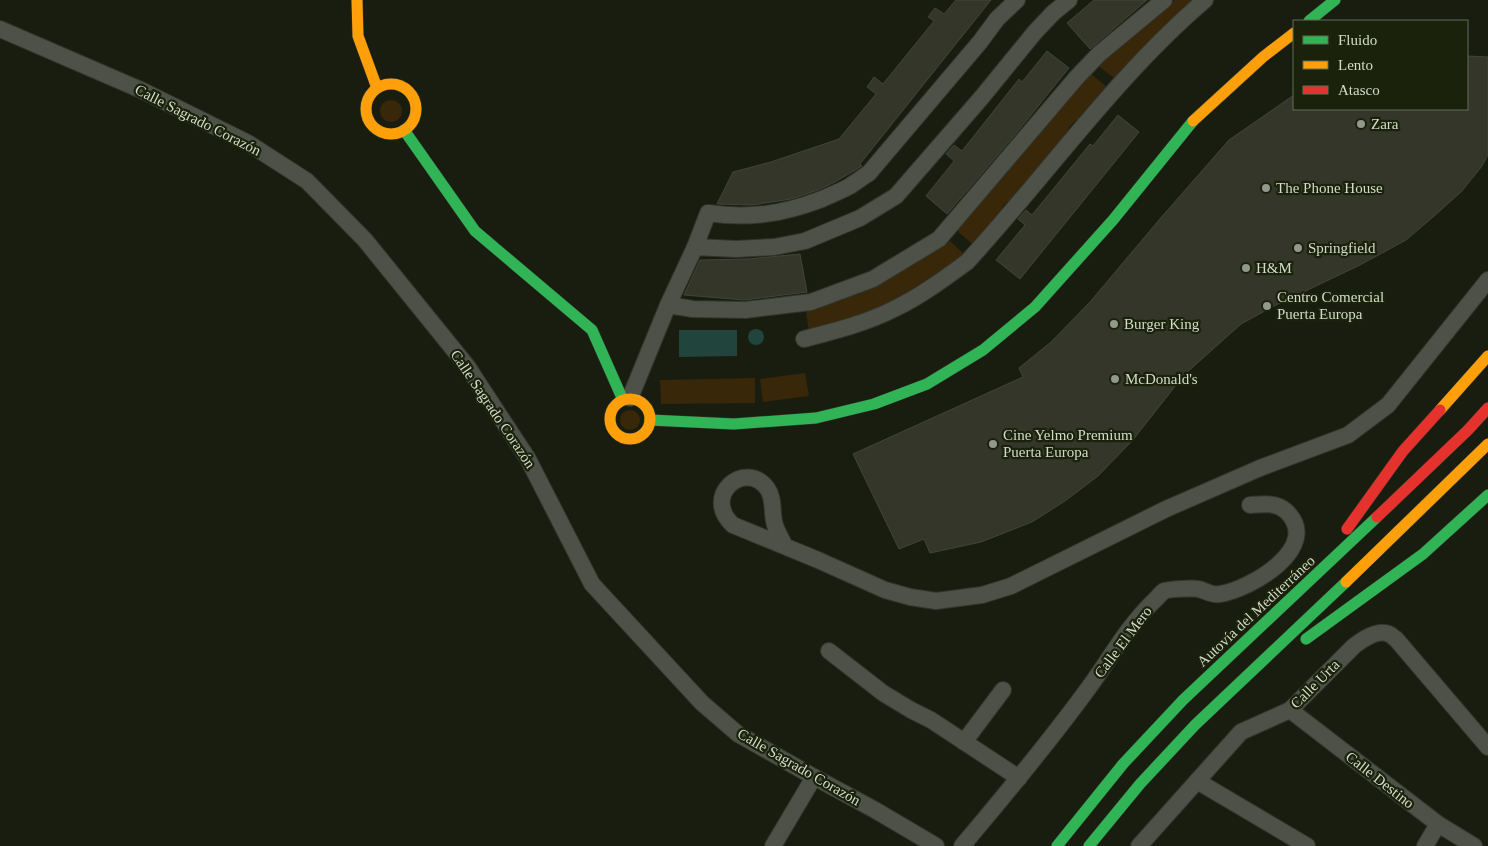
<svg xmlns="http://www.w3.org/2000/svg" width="1488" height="846" viewBox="0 0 1488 846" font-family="Georgia,serif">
  <rect width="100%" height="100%" fill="#191d10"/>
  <!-- green -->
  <g fill="#382709">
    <polygon points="1175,0 1195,0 1161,38 1156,34 1118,81 1097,65"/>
    <polygon points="1089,72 1109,89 1080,123 1076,120 1068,128 1072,132 1011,205 1007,202 1002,207 1006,211 976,247 956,230"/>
    <circle cx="391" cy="111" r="11"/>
    <polygon points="950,241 965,255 898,305 809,333 806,311 887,281"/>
    <polygon points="805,373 809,396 763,402 760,379"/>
    <polygon points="755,378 755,403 661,404 660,380"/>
    <circle cx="630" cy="420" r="10"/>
  </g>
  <!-- water -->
  <g fill="#21453c">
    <circle cx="756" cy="337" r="8"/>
    <polygon points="679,330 737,330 737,356 679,357"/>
  </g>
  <!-- building -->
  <g fill="#35362a" stroke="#434438">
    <polygon points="956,0 991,0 860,164 862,166 835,182 818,190 791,199 752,205 717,204 733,172 771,162 839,139 876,94 867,87 874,77 883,84 934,21 928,17 935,8 944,14"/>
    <polygon points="1094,0 1147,0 1090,49 1067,23"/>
    <polygon points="1047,51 1069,68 1014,136 947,214 926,196 954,161 946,154 954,145 962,151 1019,79 1022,82"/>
    <polygon points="1467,56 1488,57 1488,155 1482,166 1462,191 1433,217 1406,240 1360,265 1274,306 1241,324 1184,375 1132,441 1098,476 1065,501 1032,522 981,542 930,553 924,539 899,549 853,454 1023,377 1019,368 1051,342 1090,302 1159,220 1229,140 1294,95 1294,109 1467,109"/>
    <polygon points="1118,115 1139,132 1020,279 996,260 1025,225 1018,219 1026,210 1032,215 1090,144 1093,146"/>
    <polygon points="800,254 807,292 744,300 684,295 700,260 748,259"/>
  </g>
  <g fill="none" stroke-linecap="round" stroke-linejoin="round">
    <!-- street casing -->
    <g stroke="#32352c" stroke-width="18">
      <g id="street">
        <polyline points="0,29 141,90 248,143 307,181 365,240 467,366 528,459 592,584 702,703 738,734 814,777 875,810 936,846"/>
        <path d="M695,247L708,213C750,219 783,214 822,199C831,195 841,191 850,186C856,182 863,177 869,173L980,42L997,19L1017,0"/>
        <polyline points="668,305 693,309 745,310 811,302 873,279 939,239 1077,77 1099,54 1164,0"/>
        <path d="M804,339C835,331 867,323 896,308C921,296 945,278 967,262C1047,175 1115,77 1205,0"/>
        <polyline points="630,398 668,305 695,247 736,249 774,247 805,241 860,218 896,196 982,97 1035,32 1053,13 1069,0"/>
        <path d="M785,546C782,540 777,532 775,525C771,513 775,499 767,488C745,459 701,496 733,525L818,560L885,590L910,597L936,601L982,595L1011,586L1166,509L1260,468L1348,435L1388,405L1488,280"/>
        <polyline points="829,651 883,693 911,710 931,720 1019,778"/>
        <polyline points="1290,710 1438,824 1474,846"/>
        <polyline points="964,742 1003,690"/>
        <polyline points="1197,781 1307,846"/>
        <polyline points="773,846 814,777"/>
        <path d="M962,846C1006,794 1050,741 1090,686C1111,657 1129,624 1156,599C1158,597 1161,593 1164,591C1168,589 1193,588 1198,589C1205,590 1212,596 1220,594C1249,590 1324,547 1286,511C1276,502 1262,504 1250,505"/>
        <path d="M1139,846L1241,732L1290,710L1354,646C1363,639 1378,629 1389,634C1392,635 1394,638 1396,639L1488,747"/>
        <polyline points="1425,846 1438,824"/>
      </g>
    </g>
    <!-- fast casing -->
    <g stroke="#32352c" stroke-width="12">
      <g id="fast">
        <polyline points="1309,21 1335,0"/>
        <polyline points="404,130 475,231 592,330 623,400"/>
        <polyline points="650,420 734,424 816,418 874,404 927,384 983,350 1035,307 1113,220 1193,121"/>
        <polyline points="1306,639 1423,554 1488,495"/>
        <polyline points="1057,846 1123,764 1183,700 1377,517"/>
        <polyline points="1089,846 1140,784 1195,725 1346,582"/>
      </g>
    </g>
    <!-- slow casing -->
    <g stroke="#32352c" stroke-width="12">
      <g id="slow">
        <polyline points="357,0 358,36 377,88"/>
        <circle cx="391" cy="109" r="25"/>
        <polyline points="1193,121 1263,57 1294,33"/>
        <circle cx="630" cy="419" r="20"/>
        <polyline points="1440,410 1488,356"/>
        <polyline points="1346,582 1488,444"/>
      </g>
    </g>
    <!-- jam casing -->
    <g stroke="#32352c" stroke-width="12">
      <g id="jam">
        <polyline points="1377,517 1468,430 1488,408"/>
        <polyline points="1347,529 1403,451 1440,410"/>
      </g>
    </g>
    <!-- street -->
    <use href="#street" stroke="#4d5147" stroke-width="16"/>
    <!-- fast -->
    <use href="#fast" stroke="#30b455" stroke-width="11"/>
    <!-- slow -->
    <use href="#slow" stroke="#ff9f0a" stroke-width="11"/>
    <!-- jam -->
    <use href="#jam" stroke="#e5322d" stroke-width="11"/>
  </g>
  <!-- markers -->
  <g fill="#92988a" stroke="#1a220b" stroke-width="2">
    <circle cx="1361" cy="124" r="5"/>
    <circle cx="1266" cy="188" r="5"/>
    <circle cx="1298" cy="248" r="5"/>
    <circle cx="1246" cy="268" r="5"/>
    <circle cx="1267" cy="306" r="5"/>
    <circle cx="1114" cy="324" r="5"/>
    <circle cx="1115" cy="379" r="5"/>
    <circle cx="993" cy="444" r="5"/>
  </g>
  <g text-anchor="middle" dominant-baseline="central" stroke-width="4.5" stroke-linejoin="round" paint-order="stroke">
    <!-- street labels -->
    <g font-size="15" fill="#d3dacb" stroke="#1a220b">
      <text transform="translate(198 120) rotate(27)">Calle Sagrado Corazón</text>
      <text transform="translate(493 409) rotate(56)">Calle Sagrado Corazón</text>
      <text transform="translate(1256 611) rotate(-43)">Autovía del Mediterráneo</text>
      <text transform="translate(1123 642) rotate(-53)">Calle El Mero</text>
      <text transform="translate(1315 684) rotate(-45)">Calle Urta</text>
      <text transform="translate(799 767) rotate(30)">Calle Sagrado Corazón</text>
      <text transform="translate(1380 780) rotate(38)">Calle Destino</text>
    </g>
    <!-- poi labels -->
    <g font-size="15" fill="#d3dacb" stroke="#1a220b" text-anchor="start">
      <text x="1371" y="124">Zara</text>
      <text x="1276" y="188">The Phone House</text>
      <text x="1308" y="248">Springfield</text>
      <text x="1256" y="268">H&amp;M</text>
      <text x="1277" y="297">Centro Comercial<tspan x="1277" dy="17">Puerta Europa</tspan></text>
      <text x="1124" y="324">Burger King</text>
      <text x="1125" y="379">McDonald's</text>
      <text x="1003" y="435">Cine Yelmo Premium<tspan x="1003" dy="17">Puerta Europa</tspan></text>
    </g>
  </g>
  <!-- legend -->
  <rect x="1293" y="20" width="175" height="90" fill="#1a220b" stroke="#646c58"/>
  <rect x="1303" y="36" width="25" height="8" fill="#30b455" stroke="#646c58"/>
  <text x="1338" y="45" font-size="15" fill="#d3dacb">Fluido</text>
  <rect x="1303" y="61" width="25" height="8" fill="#ff9f0a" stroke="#646c58"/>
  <text x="1338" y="70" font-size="15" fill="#d3dacb">Lento</text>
  <rect x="1303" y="86" width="25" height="8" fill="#e5322d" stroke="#646c58"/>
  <text x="1338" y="95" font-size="15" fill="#d3dacb">Atasco</text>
</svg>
